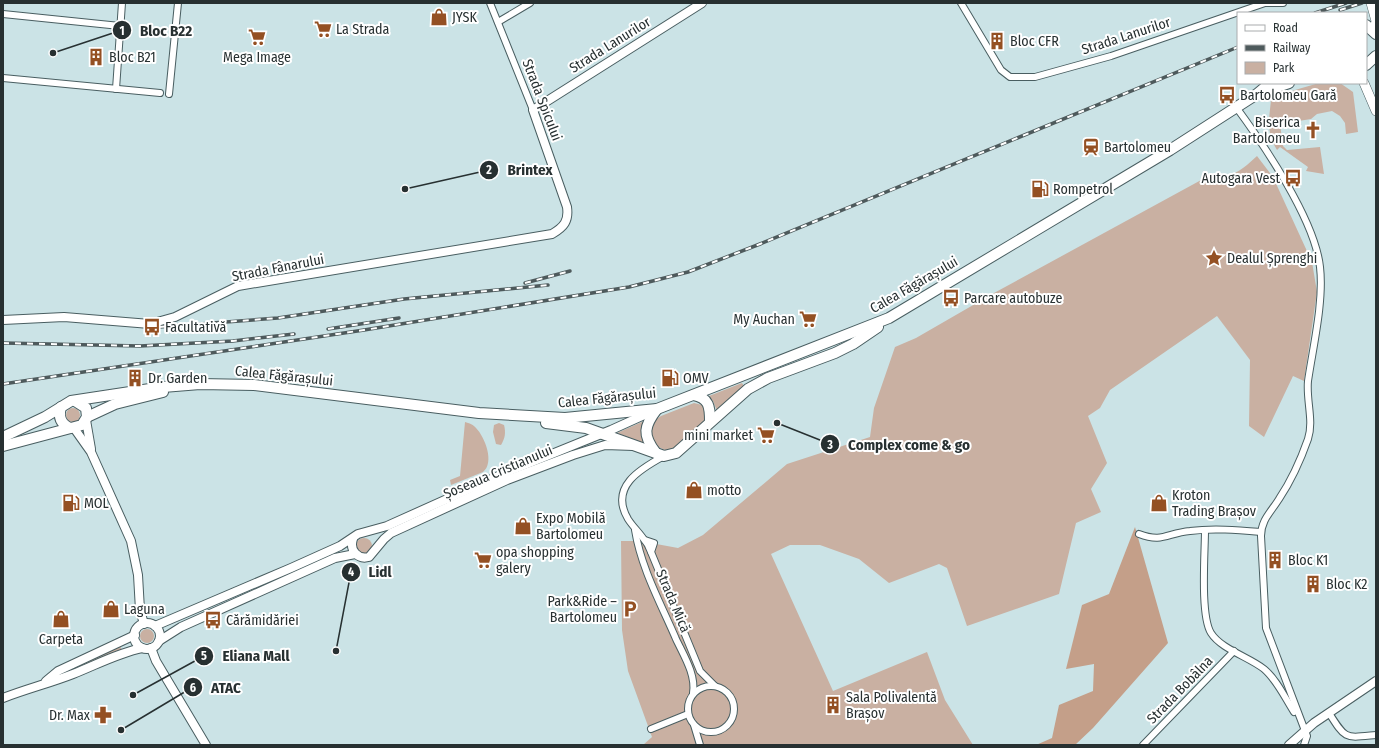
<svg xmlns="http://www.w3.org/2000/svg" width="1379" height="748" viewBox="0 0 1379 748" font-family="'Fira Sans Condensed',sans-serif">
  <rect width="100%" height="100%" fill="#cbe3e6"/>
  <!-- green -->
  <g fill="#c9b0a2">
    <path d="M1319,83H1340L1353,92L1358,132L1346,134L1345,123L1340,116L1332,111L1317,114L1311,119L1280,124L1283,146L1287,150L1320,147L1324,174L1306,171L1308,167L1280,147L1277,150C1266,132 1269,120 1271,100L1295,90Z"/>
    <path d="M1257,156L1273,177L1312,262L1317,292L1304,381L1293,376L1264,437L1249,426L1250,360L1217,316L1110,390L1100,408L1088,416L1107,463L1091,489L1101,512L1076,523L1059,594L967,626L947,568L939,564L889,583L859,559L820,545H790L771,554L833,691L927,652L945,700L973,745H643L652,737L628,671L622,630L621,541H640L678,548L703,535L787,464L870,437L874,408L895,347L916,338L994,293L1203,179C1231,177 1237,175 1257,156Z"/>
    <polygon points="742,383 744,386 717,411 713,401 709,396"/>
    <polygon points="694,403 702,405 705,409 705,420 674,449 665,450 656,446 649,431 652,422 661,416"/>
    <circle cx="73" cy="415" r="7"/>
    <polygon points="644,421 646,444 617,433"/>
    <path d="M465,422C469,423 474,425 476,428C485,437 495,463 483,472L451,485L450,480L460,476Z"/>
    <path d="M499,423L504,425C506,433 505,438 501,445L496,444L493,432L494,425Z"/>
    <circle cx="364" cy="546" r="8"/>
    <circle cx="147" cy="636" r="7"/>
    <polygon points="120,646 122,650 54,679 71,667"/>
  </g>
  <!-- forest -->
  <polygon fill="#c49f89" points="1135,527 1168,643 1093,728 1075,745 1036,745 1052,738 1059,705 1093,691 1094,664 1066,669 1082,605 1109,594"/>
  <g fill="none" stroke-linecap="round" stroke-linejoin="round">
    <!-- minor casing -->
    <g stroke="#495e61" stroke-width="8">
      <g id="minor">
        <polyline points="490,3 533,110"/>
        <polyline points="961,3 1001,70 1010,77 1035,77 1111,56 1265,3"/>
        <polyline points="1264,3 1283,3"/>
        <polyline points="3,14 120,26"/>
        <polyline points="498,22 530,3"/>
        <polyline points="3,78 160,93"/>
        <polyline points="116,89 122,3"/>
        <polyline points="169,94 178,3"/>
        <path d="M1236,107C1264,145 1315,220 1320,267C1324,301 1313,347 1308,381C1306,400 1314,421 1308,439C1301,459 1291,481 1279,499C1271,512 1261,520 1261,536L1266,628L1307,736L1304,745"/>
        <path d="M635,530C641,568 661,604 676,639C684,656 696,675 693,693"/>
        <path d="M1205,530C1205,553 1200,615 1211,633C1221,649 1249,657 1264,669C1277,680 1285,698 1294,712"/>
        <path d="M1139,534C1163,543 1167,533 1190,531C1213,528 1237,530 1261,532"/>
        <polyline points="645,540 654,543 651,552 700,671 715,686"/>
        <path d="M651,552C649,548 648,544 645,541C640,533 633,527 628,519C609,487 640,469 664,456"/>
        <circle cx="711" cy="709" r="23"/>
        <path d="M1329,713C1346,740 1345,738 1376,735"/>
        <polyline points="694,725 700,745"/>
        <polyline points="651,729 688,714"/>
        <polyline points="1143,745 1234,651"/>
      </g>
    </g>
    <!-- tertiary casing -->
    <g stroke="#495e61" stroke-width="10">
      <g id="tertiary">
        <path d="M3,320L64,317L150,324L175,317L238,286L552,234C564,227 569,221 567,207L533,110L702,3"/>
        <polyline points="86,420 91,449"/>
        <polyline points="74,428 91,452 131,541 138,575 140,610 144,624"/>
        <path d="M353,539C349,550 358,560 369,557L384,539L391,533L507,480L573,455L605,445L634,446"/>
        <circle cx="147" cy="636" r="13"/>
        <polyline points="155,626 291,568 340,546 358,534 387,526 505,473 611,430 653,411"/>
        <polyline points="159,641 181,627 335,558 355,554"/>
        <polyline points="151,648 156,661 206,745"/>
        <polyline points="46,681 58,671 135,635"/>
        <path d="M3,698C26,689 50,683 73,674C96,665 118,653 142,648"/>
        <polyline points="1289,745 1314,723 1376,681"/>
      </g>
    </g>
    <!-- secondary casing -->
    <g stroke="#495e61" stroke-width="10">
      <g id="secondary">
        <polyline points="1371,3 1376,21 1374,31"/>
        <polyline points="1364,83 1376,111"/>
      </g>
    </g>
    <!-- primary casing -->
    <g stroke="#495e61" stroke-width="12">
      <g id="primary">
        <polyline points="1366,25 1376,34"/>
        <polyline points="1366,65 1376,56"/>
        <polyline points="1263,92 1289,83"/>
        <path d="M694,395C709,398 710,407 710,421"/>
        <path d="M61,407C58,417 61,424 70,428"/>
        <polyline points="87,417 115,404 163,392"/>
        <polyline points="546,423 586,428 664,456 676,453 748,389 768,378 835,353 853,344 878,327"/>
        <polyline points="3,437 45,417 71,401 163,387 200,384 254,385 479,413 565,418 657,409 889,318 1170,150 1257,94 1270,83"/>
        <polyline points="3,446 82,425 87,417 86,408 75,401"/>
        <path d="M656,453C642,435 644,426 657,409"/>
      </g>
    </g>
    <!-- minor -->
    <use href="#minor" stroke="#fff" stroke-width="6"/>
    <!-- tertiary -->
    <use href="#tertiary" stroke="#fff" stroke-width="8"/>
    <!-- secondary -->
    <use href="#secondary" stroke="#fff" stroke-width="9"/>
    <!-- primary -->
    <use href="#primary" stroke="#fff" stroke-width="10"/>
    <!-- rail casing -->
    <g stroke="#4e5a5c" stroke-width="3.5">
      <g id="rail">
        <polyline points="1340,10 1362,3"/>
        <polyline points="1315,13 1346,3"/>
        <polyline points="525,283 570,271"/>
        <polyline points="159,327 278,318 404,299 548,285"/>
        <polyline points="328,329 399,318"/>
        <polyline points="3,343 140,346 233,341 294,334"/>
        <polyline points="3,384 364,330 629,287 688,272 760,244 1238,47"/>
      </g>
    </g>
    <!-- rail -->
    <use href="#rail" stroke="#fff" stroke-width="2" stroke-dasharray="6" stroke-linecap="butt"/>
  </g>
  <!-- icons -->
  <defs>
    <g id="shop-bare" transform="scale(1.38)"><path d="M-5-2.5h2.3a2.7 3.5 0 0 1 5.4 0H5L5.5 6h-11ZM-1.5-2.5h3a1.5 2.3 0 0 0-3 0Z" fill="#945023" stroke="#fff" stroke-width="2.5" paint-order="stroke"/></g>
    <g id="supermarket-bare" transform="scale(1.38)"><path d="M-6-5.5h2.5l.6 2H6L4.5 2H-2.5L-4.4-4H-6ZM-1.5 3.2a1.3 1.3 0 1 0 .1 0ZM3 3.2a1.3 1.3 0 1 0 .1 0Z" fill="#945023" stroke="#fff" stroke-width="2.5" paint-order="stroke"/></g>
    <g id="building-bare" transform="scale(1.38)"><path d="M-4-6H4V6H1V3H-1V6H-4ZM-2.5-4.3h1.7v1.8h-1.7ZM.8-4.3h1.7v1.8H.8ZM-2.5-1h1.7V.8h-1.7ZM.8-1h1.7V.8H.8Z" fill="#945023" stroke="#fff" stroke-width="2.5" paint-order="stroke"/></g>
    <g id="bus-bare" transform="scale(1.38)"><path d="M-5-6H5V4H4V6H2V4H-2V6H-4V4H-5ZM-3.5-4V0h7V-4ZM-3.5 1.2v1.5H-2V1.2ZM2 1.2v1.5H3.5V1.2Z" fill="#945023" stroke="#fff" stroke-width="2.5" paint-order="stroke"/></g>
    <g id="church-bare" transform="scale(1.38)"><path d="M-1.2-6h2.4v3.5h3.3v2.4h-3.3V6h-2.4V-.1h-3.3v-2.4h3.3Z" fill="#945023" stroke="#fff" stroke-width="2.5" paint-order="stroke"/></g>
    <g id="station-bare" transform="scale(1.38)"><path d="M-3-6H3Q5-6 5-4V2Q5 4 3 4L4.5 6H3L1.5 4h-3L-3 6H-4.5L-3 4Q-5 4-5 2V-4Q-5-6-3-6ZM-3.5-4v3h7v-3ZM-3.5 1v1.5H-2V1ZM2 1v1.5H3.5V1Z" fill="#945023" stroke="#fff" stroke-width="2.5" paint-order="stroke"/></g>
    <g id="fuel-bare" transform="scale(1.38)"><path d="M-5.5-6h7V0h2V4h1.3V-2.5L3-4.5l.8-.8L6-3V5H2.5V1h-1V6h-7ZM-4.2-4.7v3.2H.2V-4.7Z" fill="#945023" stroke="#fff" stroke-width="2.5" paint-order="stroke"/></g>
    <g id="sight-bare" transform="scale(1.38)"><path d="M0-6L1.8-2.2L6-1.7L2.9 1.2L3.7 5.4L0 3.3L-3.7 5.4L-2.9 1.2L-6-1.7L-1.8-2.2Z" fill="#945023" stroke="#fff" stroke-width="2.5" paint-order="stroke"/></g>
    <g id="parking-bare" transform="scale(1.38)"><path d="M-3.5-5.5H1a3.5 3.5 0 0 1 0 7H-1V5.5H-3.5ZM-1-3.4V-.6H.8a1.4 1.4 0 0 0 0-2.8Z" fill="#945023" stroke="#fff" stroke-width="2.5" paint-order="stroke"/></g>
    <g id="pharmacy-bare" transform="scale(1.38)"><path d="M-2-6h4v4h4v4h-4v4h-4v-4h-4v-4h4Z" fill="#945023" stroke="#fff" stroke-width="2.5" paint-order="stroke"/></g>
  </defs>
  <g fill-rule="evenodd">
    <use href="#shop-bare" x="439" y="17"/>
    <use href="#supermarket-bare" x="323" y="29"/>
    <use href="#supermarket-bare" x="257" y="37"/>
    <use href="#building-bare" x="997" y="41"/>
    <use href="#building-bare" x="96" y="57"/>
    <use href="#bus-bare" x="1227" y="95"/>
    <use href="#church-bare" x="1313" y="130"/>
    <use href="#station-bare" x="1091" y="147"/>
    <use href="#bus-bare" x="1293" y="178"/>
    <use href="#fuel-bare" x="1040" y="189"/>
    <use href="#sight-bare" x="1214" y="258"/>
    <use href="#bus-bare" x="951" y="298"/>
    <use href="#supermarket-bare" x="808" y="319"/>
    <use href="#bus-bare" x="152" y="327"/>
    <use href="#building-bare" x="135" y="378"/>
    <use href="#fuel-bare" x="670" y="378"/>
    <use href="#supermarket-bare" x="766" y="435"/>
    <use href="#shop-bare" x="694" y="490"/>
    <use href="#fuel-bare" x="71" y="503"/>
    <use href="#shop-bare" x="1159" y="503"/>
    <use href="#shop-bare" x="523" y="526"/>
    <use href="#supermarket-bare" x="483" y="560"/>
    <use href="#building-bare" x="1275" y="560"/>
    <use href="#building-bare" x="1313" y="584"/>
    <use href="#shop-bare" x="111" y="609"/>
    <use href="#parking-bare" x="630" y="609"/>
    <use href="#shop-bare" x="61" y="619"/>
    <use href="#bus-bare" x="213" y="620"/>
    <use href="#building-bare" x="833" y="705"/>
    <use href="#pharmacy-bare" x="103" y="715"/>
  </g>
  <g text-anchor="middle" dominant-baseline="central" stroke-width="4" stroke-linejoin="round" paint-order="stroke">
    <!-- poi labels -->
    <g font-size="14" fill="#273031" stroke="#fff" text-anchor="start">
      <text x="452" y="17">JYSK</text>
      <text x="336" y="29">La Strada</text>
      <text x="1010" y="41">Bloc CFR</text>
      <text x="109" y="57">Bloc B21</text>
      <text x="257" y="57" text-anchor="middle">Mega Image</text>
      <text x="1240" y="95">Bartolomeu Gară</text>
      <text x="1300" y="122" text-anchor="end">Biserica<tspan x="1300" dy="16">Bartolomeu</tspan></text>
      <text x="1104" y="147">Bartolomeu</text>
      <text x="1280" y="178" text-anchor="end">Autogara Vest</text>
      <text x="1053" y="189">Rompetrol</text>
      <text x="1227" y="258">Dealul Șprenghi</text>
      <text x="964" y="298">Parcare autobuze</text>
      <text x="795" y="319" text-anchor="end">My Auchan</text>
      <text x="165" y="327">Facultativă</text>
      <text x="148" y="378">Dr. Garden</text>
      <text x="683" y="378">OMV</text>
      <text x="753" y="435" text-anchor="end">mini market</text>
      <text x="707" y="490">motto</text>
      <text x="1172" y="495">Kroton<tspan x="1172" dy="16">Trading Brașov</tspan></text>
      <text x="84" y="503">MOL</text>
      <text x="536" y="518">Expo Mobilă<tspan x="536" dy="16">Bartolomeu</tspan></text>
      <text x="496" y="552">opa shopping<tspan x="496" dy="16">galery</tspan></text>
      <text x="1288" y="560">Bloc K1</text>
      <text x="1326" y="584">Bloc K2</text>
      <text x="617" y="601" text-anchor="end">Park&amp;Ride –<tspan x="617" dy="16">Bartolomeu</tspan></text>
      <text x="124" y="609">Laguna</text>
      <text x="226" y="620">Cărămidăriei</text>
      <text x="61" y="639" text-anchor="middle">Carpeta</text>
      <text x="846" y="697">Sala Polivalentă<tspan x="846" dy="16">Brașov</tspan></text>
      <text x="90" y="715" text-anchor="end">Dr. Max</text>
    </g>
    <!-- street labels -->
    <g font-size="14" fill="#273031" stroke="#fff">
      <text transform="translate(1126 36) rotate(-18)">Strada Lanurilor</text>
      <text transform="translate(610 45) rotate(-32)">Strada Lanurilor</text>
      <text transform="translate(542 100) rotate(69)">Strada Spicului</text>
      <text transform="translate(278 268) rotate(-11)">Strada Fânarului</text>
      <text transform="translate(914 285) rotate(-30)">Calea Făgărașului</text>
      <text transform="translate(284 376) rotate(6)">Calea Făgărașului</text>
      <text transform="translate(607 398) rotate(-6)">Calea Făgărașului</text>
      <text transform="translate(498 472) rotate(-23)">Șoseaua Cristianului</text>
      <text transform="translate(673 601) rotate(67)">Strada Mică</text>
      <text transform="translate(1180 690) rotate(-46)">Strada Bobâlna</text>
    </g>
  </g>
  <!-- callouts -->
  <path fill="none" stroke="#273031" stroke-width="1.5" d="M53 53L122 30M405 189L489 170M777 423L830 444M336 651L351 572M133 695L204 656M121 730L193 687"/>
  <g fill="#273031" stroke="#fff" stroke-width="1.5">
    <circle cx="53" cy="53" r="4"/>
    <circle cx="405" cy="189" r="4"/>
    <circle cx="777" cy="423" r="4"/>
    <circle cx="336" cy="651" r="4"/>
    <circle cx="133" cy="695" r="4"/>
    <circle cx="121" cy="730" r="4"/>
    <circle cx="122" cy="30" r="10"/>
    <circle cx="489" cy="170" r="10"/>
    <circle cx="830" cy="444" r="10"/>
    <circle cx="351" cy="572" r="10"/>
    <circle cx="204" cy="656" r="10"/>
    <circle cx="193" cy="687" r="10"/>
  </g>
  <g font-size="12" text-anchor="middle" font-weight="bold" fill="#fff">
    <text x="122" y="35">1</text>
    <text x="489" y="174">2</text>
    <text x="830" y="449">3</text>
    <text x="351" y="576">4</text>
    <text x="204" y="660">5</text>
    <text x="193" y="692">6</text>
  </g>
  <g font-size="15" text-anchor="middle" font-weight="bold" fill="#273031" stroke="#fff" stroke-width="4" stroke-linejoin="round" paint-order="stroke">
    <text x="166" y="36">Bloc B22</text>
    <text x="530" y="175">Brintex</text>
    <text x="909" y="450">Complex come &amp; go</text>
    <text x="380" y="577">Lidl</text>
    <text x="256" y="661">Eliana Mall</text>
    <text x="226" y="693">ATAC</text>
  </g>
  <!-- border -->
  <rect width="1379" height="748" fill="none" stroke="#273031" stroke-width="8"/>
  <!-- legend -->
  <rect x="1237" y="12" width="130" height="72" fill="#ffffff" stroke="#a9acad"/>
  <rect x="1245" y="25" width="20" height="6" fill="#ffffff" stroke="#a9acad"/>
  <text x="1273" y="32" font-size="12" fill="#273031">Road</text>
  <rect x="1245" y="45" width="20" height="6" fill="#4e5a5c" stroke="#a9acad"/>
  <text x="1273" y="52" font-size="12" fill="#273031">Railway</text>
  <rect x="1245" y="62" width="20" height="12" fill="#c9b0a2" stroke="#a9acad"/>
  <text x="1273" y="72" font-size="12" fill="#273031">Park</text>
</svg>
